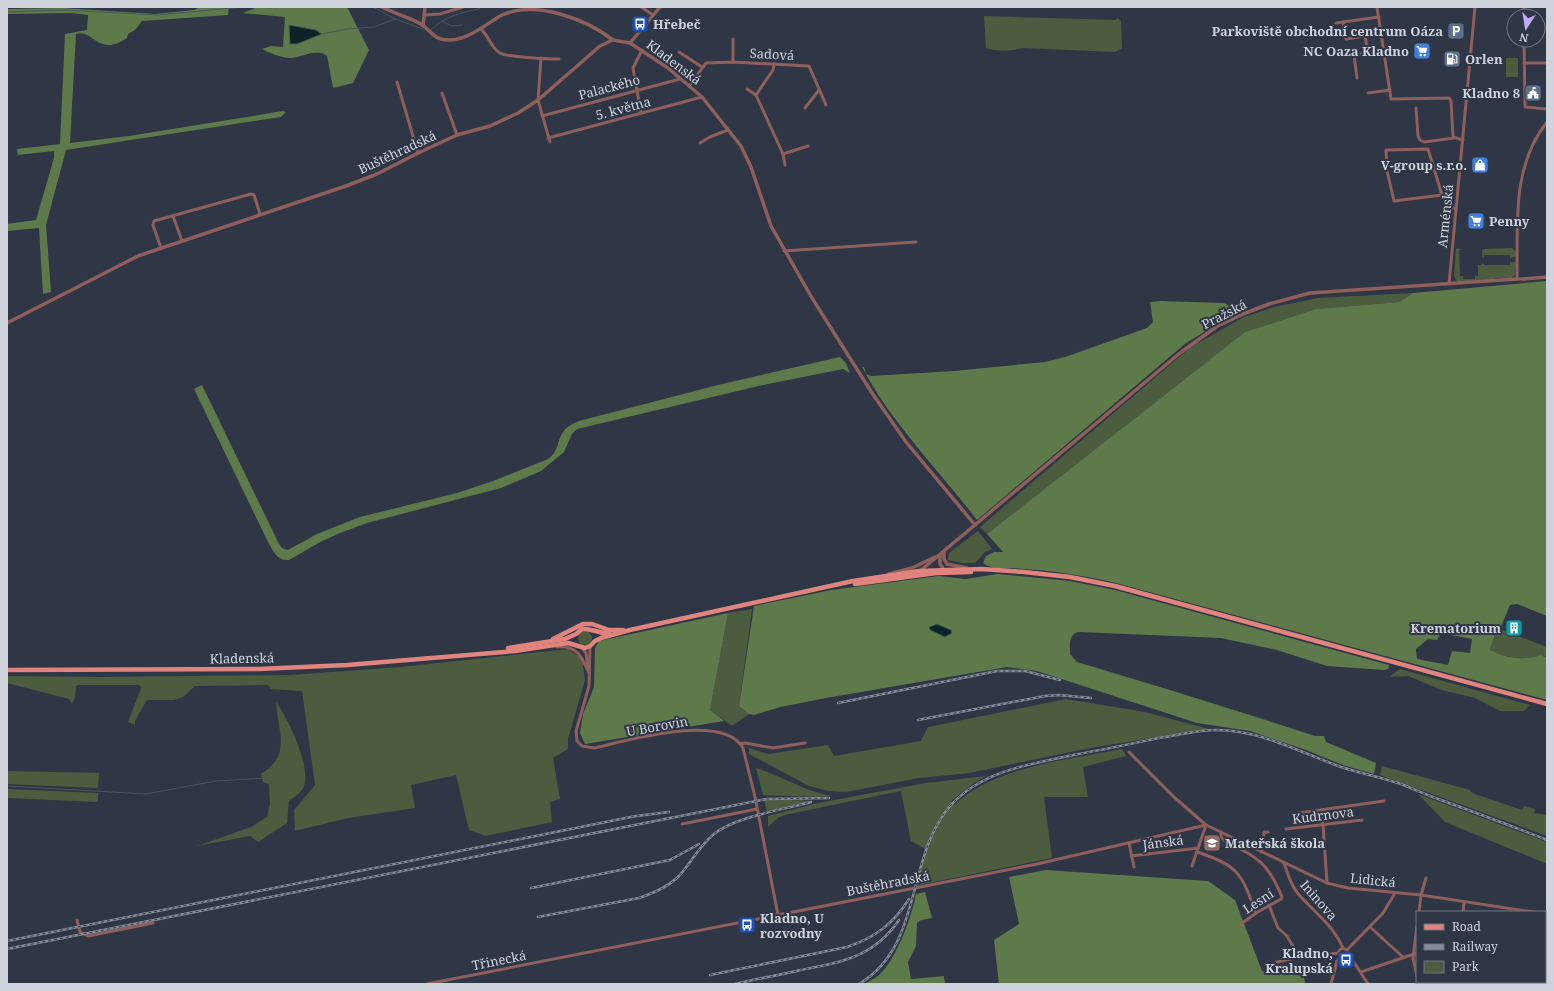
<svg xmlns="http://www.w3.org/2000/svg" width="1554" height="991" viewBox="0 0 1554 991" font-family="'Noto Serif',serif">
  <rect width="100%" height="100%" fill="#2f3646"/>
  <!-- green -->
  <g fill="#4c5d3f">
    <path d="M984,16L1115,20L1118,18L1121,21L1122,48L1115,52L1023,48C1010,51 999,52 986,48Z"/>
    <rect x="1506" y="58" width="12" height="19"/>
    <polygon points="1458,248 1462,250 1459,250 1460,276 1463,276 1463,279 1475,279 1475,276 1478,276 1478,265 1482,265 1482,262 1484,265 1510,265 1510,262 1516,262 1515,275 1511,279 1496,278 1489,280 1457,282 1454,275 1456,249"/>
    <polygon points="1512,248 1516,252 1516,257 1510,258 1510,255 1484,255 1484,258 1482,257 1482,251 1484,249"/>
    <polygon points="1413,293 1400,302 1316,309 1245,332 987,534 980,527 1191,347 1244,317 1274,307 1318,298"/>
    <polygon points="978,531 992,549 985,552 975,563 962,563 948,560 949,553"/>
    <polygon points="752,609 739,706 749,714 732,726 710,710 728,613"/>
    <path d="M1497,628L1547,647V658L1541,655C1524,661 1506,657 1490,651Z"/>
    <circle cx="585" cy="638" r="7"/>
    <polygon points="568,649 582,659 585,680 568,739 568,749 553,758 560,799 550,802 552,822 486,836 469,830 456,775 411,785 415,808 348,818 295,831 294,810 315,785 302,691 271,689 268,685 195,686 183,697 174,700 147,700 135,721 135,725 128,722 140,691 141,687 138,685 78,685 76,686 75,697 72,704 69,699 7,683 7,676 99,677 290,675 401,667"/>
    <polygon points="1400,669 1530,705 1524,711 1500,711 1475,698 1442,690 1408,676 1389,677"/>
    <polygon points="1066,699 1145,712 1209,729 1090,748 969,773 919,778 846,792 828,791 809,786 749,754 749,748 768,754 828,745 834,756 921,741 928,727"/>
    <path d="M276,702C288,718 313,770 303,788C301,793 294,797 289,801L287,823L258,842L250,836L197,846L251,827L267,817L270,804L269,784L263,782L261,774C292,755 278,732 276,702Z"/>
    <path d="M1122,749L1126,756L1083,767L1088,797H1044L1052,858L919,885H914L925,849L911,841L901,791L789,814L779,817L768,827V816L818,803L926,783L986,776L974,783L951,801L954,805C996,766 1067,760 1122,749Z"/>
    <polygon points="1382,766 1470,790 1472,793 1522,810 1524,806 1535,809 1534,813 1547,815 1547,836 1380,775"/>
    <path d="M756,768C783,776 805,792 833,796L818,797L763,795Z"/>
    <polygon points="7,771 99,773 98,788 7,784"/>
    <polygon points="7,789 98,793 98,802 7,798"/>
    <polygon points="1418,794 1547,842 1547,864 1445,822"/>
    <polygon points="781,799 810,801 767,812 764,800"/>
  </g>
  <!-- forest -->
  <g fill="#5f7a4a" fill-rule="evenodd">
    <path d="M200,7H229L228,15L142,21L135,30L128,34L127,38C98,58 93,28 76,34L70,143L129,136L283,111L286,112L281,117L267,119L66,150L46,225L51,292L43,294L39,228L7,231V224L36,220L54,158V151L18,155L17,149L60,144L65,34L87,30L88,15L71,13L7,14V9L62,8L155,14L194,10Z"/>
    <path d="M258,7H347L369,50L353,83L333,88L327,56C317,47 302,58 289,58C280,57 269,53 262,49L271,46L283,47L285,17L243,13Z"/>
    <path d="M1547,281V616L1517,604L1510,605L1500,629L1497,628L1490,650C1505,658 1524,661 1541,655L1547,658V700L1116,583C1082,575 1048,570 1013,568C1004,568 989,569 983,563L986,556L994,552H1003L987,534L1245,332L1316,309L1400,302L1413,293ZM1441,633L1472,639L1470,653L1452,651L1448,665L1417,659L1416,649L1428,639L1437,640Z"/>
    <path d="M1160,301L1224,303L1239,311L1186,343L977,520C938,469 892,424 862,367H864L866,374L871,376L954,371L1045,362L1065,357L1147,328L1153,322L1150,302Z"/>
    <path d="M840,357L846,363L850,373L843,369L763,385L577,429L572,434L564,452L541,471L501,488L367,523L340,533L322,541L289,560C277,561 274,552 268,542L194,389L202,385L279,544L282,548L288,550L317,534L360,517L457,493L493,481L548,459C564,448 552,431 579,421L722,384Z"/>
    <path d="M998,574L1070,581L1115,590L1389,665L1388,669L1384,670L1327,666L1277,650L1221,638L1078,632C1068,635 1070,646 1070,654L1077,662C1157,686 1236,710 1315,736H1324L1326,742L1376,763L1374,774L1343,765L1306,750L1250,731L1197,723L1037,671L1007,667L826,698L780,707L754,715L749,714L739,706L754,606L831,590L939,576L965,579Z"/>
    <polygon points="728,613 710,710 724,721 585,744 580,733 583,714 594,687 595,648 599,641"/>
    <polygon points="1046,870 1208,881 1235,900 1262,971 1304,976 1305,984 999,984 994,940 1019,924 1009,877"/>
    <path d="M925,892L932,918L921,920L917,923L916,946L908,962L911,979L944,976L945,984H864C869,981 874,979 878,976C896,961 912,916 916,894Z"/>
  </g>
  <!-- water -->
  <g fill="#0b2425" stroke="#46585c">
    <polygon points="289,25 316,30 322,34 297,44 290,44"/>
    <polygon points="937,624 951,630 952,633 945,637 930,630 929,627"/>
  </g>
  <g fill="none" stroke-linecap="round" stroke-linejoin="round">
    <!-- stream -->
    <g stroke="#46585c" stroke-width="1">
      <polyline points="373,7 395,19 423,29"/>
      <polyline points="7,12 62,10 157,15 243,7"/>
      <polyline points="441,21 452,26 462,25"/>
      <path d="M431,30C445,16 460,13 479,9L480,7"/>
      <polyline points="322,34 347,29 374,27 395,19"/>
      <polyline points="7,786 146,794 216,781 268,778"/>
      <polyline points="1545,933 1547,933"/>
    </g>
    <!-- minor -->
    <g stroke="#8e5f5b" stroke-width="3">
      <polyline points="641,7 653,15"/>
      <polyline points="1377,7 1391,99 1449,98 1451,101 1453,137 1463,140"/>
      <polyline points="1524,7 1524,16"/>
      <polyline points="425,15 440,14 463,7"/>
      <polyline points="1343,22 1346,39 1365,36 1368,53 1384,50"/>
      <polyline points="1336,23 1379,17"/>
      <path d="M481,29C489,36 490,47 500,53C505,57 550,59 559,59"/>
      <polyline points="733,39 733,62"/>
      <polyline points="1524,40 1525,107 1547,109"/>
      <polyline points="679,52 702,67"/>
      <polyline points="541,58 538,100 550,142"/>
      <polyline points="1524,63 1547,63"/>
      <polyline points="774,64 773,70 756,95 783,154 785,165"/>
      <polyline points="1357,78 1354,55 1368,53"/>
      <polyline points="397,82 418,153"/>
      <polyline points="689,86 706,63 733,62 809,66 826,105"/>
      <polyline points="747,89 756,95"/>
      <polyline points="442,93 457,135"/>
      <polyline points="1368,93 1390,90"/>
      <polyline points="805,108 819,90"/>
      <polyline points="1416,108 1418,136 1420,140 1424,142 1454,138"/>
      <polyline points="641,113 633,68 642,50"/>
      <polyline points="542,116 680,79"/>
      <polyline points="548,138 702,97"/>
      <polyline points="700,143 710,137 728,130"/>
      <polyline points="783,154 808,146"/>
      <polyline points="1442,195 1394,201 1387,171 1386,150 1428,149 1442,195 1447,205 1456,209"/>
      <polyline points="173,216 182,241"/>
      <polyline points="161,248 153,225 154,221 251,194 254,195 260,214"/>
      <polyline points="784,251 916,242"/>
      <path d="M1523,279H1517C1518,225 1511,167 1547,122"/>
      <polyline points="1449,284 1475,7"/>
      <path d="M590,646L589,686L576,731L577,741L582,746L594,748C626,741 723,712 743,748L755,797L778,915"/>
      <path d="M557,647C577,645 582,657 589,673"/>
      <polyline points="582,648 586,653 588,667"/>
      <polyline points="740,744 745,743 773,748 805,743"/>
      <polyline points="1129,752 1175,798 1206,825 1327,883 1348,888 1421,895 1533,912"/>
      <polyline points="1322,810 1327,883"/>
      <polyline points="1299,813 1384,801"/>
      <polyline points="682,824 757,809"/>
      <polyline points="1286,829 1362,820"/>
      <path d="M1221,832V837L1225,841C1258,858 1267,861 1282,897L1281,899L1256,913L1241,924"/>
      <polyline points="1129,843 1134,867"/>
      <path d="M1197,852C1239,866 1241,873 1256,913"/>
      <polyline points="1261,852 1263,845 1264,832 1268,832"/>
      <polyline points="1131,856 1198,848"/>
      <path d="M1284,863C1288,875 1292,888 1301,897C1316,913 1334,927 1343,948"/>
      <polyline points="1192,866 1206,825"/>
      <polyline points="1269,905 1278,928 1287,936 1299,957"/>
      <polyline points="1419,912 1421,895 1426,878"/>
      <polyline points="1463,912 1464,902"/>
      <polyline points="1545,914 1547,915"/>
      <polyline points="77,920 80,932 88,936 153,923"/>
      <polyline points="1417,926 1413,958 1417,976"/>
      <polyline points="1370,927 1403,957"/>
      <circle cx="1343" cy="953" r="4.5"/>
      <polyline points="1347,950 1383,913 1395,893"/>
      <polyline points="1348,953 1368,984"/>
      <polyline points="1277,962 1299,957 1339,953"/>
      <polyline points="1361,972 1417,953"/>
      <polyline points="1419,982 1420,984"/>
      <polyline points="427,984 1037,864 1206,825"/>
      <polyline points="1331,984 1337,961 1341,956"/>
    </g>
    <!-- tertiary -->
    <g stroke="#8e5f5b" stroke-width="3.5">
      <path d="M382,7C393,13 415,19 424,26C430,31 433,37 441,39C463,45 484,25 502,15C536,0 586,19 613,40"/>
      <polyline points="423,26 425,7"/>
      <polyline points="630,43 660,7"/>
      <polyline points="1523,279 1547,277"/>
      <polyline points="7,323 138,256 346,186 377,174 418,153 457,135 490,126 518,113 538,100 600,46 613,40 630,43 668,68 702,97 741,146 751,167 771,226 812,298 872,393 906,442 975,525"/>
      <polyline points="944,551 944,559 947,564 967,568"/>
      <polyline points="940,555 940,564 945,571"/>
      <polyline points="920,571 1180,353 1216,327 1243,314 1269,304 1310,293 1517,279"/>
      <polyline points="889,574 912,568 935,557"/>
    </g>
    <!-- secondary -->
    <g stroke="#be746f" stroke-width="4">
      <polyline points="1545,964 1547,963"/>
      <polyline points="1492,984 1497,982"/>
    </g>
    <!-- primary -->
    <g stroke="#e2847e" stroke-width="4.5">
      <polyline points="855,584 936,573 971,572"/>
      <polyline points="553,639 583,624 592,624 609,630 623,630"/>
      <path d="M508,648L565,639L576,634L582,629C592,628 599,634 609,633"/>
      <polyline points="7,670 259,669 347,665 515,651 568,643 585,648 590,646 595,641 601,638 630,630 853,581 919,571 982,569 1024,572 1070,577 1115,586 1547,704"/>
    </g>
    <!-- rail casing -->
    <g stroke="#868c98" stroke-width="2.5">
      <g id="rail">
        <polyline points="838,703 997,671 1025,671 1060,680"/>
        <polyline points="918,720 1045,696 1059,695 1091,698"/>
        <polyline points="531,888 670,860 699,844"/>
        <path d="M538,917L639,898C654,893 668,887 679,876C692,862 699,846 714,834C737,816 783,810 811,802"/>
        <polyline points="7,941 636,816 669,812"/>
        <polyline points="7,949 767,799 829,798"/>
        <path d="M710,975L847,947C875,938 894,923 909,899"/>
        <path d="M735,984C757,979 779,975 801,970C842,962 874,957 899,920"/>
        <path d="M859,984C924,946 905,856 951,805C982,771 1030,764 1073,755C1102,750 1130,744 1159,738C1178,735 1198,730 1217,730C1261,730 1301,753 1341,767C1360,773 1379,777 1398,783C1412,788 1426,795 1441,800C1476,813 1512,826 1547,840"/>
      </g>
    </g>
    <!-- rail -->
    <use href="#rail" stroke="#2f3646" stroke-width="1" stroke-dasharray="3" stroke-linecap="butt"/>
  </g>
  <!-- icons -->
  <defs>
    <g id="bus-square" transform="scale(0.9)"><rect x="-9" y="-9" width="18" height="18" rx="4" fill="#1a4fb4" stroke="#2f3646"/><path d="M-5-6H5V4H4V6H2V4H-2V6H-4V4H-5ZM-3.5-4V0h7V-4ZM-3.5 1.2v1.5H-2V1.2ZM2 1.2v1.5H3.5V1.2Z" fill="#fff"/></g>
    <g id="parking-square" transform="scale(0.9)"><rect x="-9" y="-9" width="18" height="18" rx="4" fill="#5c6f8a" stroke="#2f3646"/><path d="M-3.5-5.5H1a3.5 3.5 0 0 1 0 7H-1V5.5H-3.5ZM-1-3.4V-.6H.8a1.4 1.4 0 0 0 0-2.8Z" fill="#fff"/></g>
    <g id="supermarket-square" transform="scale(0.9)"><rect x="-9" y="-9" width="18" height="18" rx="4" fill="#3f7fe0" stroke="#2f3646"/><path d="M-6-5.5h2.5l.6 2H6L4.5 2H-2.5L-4.4-4H-6ZM-1.5 3.2a1.3 1.3 0 1 0 .1 0ZM3 3.2a1.3 1.3 0 1 0 .1 0Z" fill="#fff"/></g>
    <g id="fuel-square" transform="scale(0.9)"><rect x="-9" y="-9" width="18" height="18" rx="4" fill="#5c6f8a" stroke="#2f3646"/><path d="M-5.5-6h7V0h2V4h1.3V-2.5L3-4.5l.8-.8L6-3V5H2.5V1h-1V6h-7ZM-4.2-4.7v3.2H.2V-4.7Z" fill="#fff"/></g>
    <g id="civic-square" transform="scale(0.9)"><rect x="-9" y="-9" width="18" height="18" rx="4" fill="#5c6f8a" stroke="#2f3646"/><path d="M-.6-6.5H3V-4.5H.6V-3L4-1V1h2V6H-6V1h2V-1L-.6-3ZM-1.2 2.5V6h2.4V2.5Z" fill="#fff"/></g>
    <g id="shop-square" transform="scale(0.9)"><rect x="-9" y="-9" width="18" height="18" rx="4" fill="#3f7fe0" stroke="#2f3646"/><path d="M-5-2.5h2.3a2.7 3.5 0 0 1 5.4 0H5L5.5 6h-11ZM-1.5-2.5h3a1.5 2.3 0 0 0-3 0Z" fill="#fff"/></g>
    <g id="building-square" transform="scale(0.9)"><rect x="-9" y="-9" width="18" height="18" rx="4" fill="#0f9aa8" stroke="#2f3646"/><path d="M-4-6H4V6H1V3H-1V6H-4ZM-2.5-4.3h1.7v1.8h-1.7ZM.8-4.3h1.7v1.8H.8ZM-2.5-1h1.7V.8h-1.7ZM.8-1h1.7V.8H.8Z" fill="#fff"/></g>
    <g id="school-square" transform="scale(0.9)"><rect x="-9" y="-9" width="18" height="18" rx="4" fill="#8d6e63" stroke="#2f3646"/><path d="M0-5L7-2L0 1L-7-2ZM-4 1L0 2.5L4 1V4Q0 6-4 4Z" fill="#fff"/></g>
  </defs>
  <g fill-rule="evenodd">
    <use href="#bus-square" x="640" y="24"/>
    <use href="#parking-square" x="1456" y="31"/>
    <use href="#supermarket-square" x="1422" y="51"/>
    <use href="#fuel-square" x="1452" y="59"/>
    <use href="#civic-square" x="1533" y="93"/>
    <use href="#shop-square" x="1480" y="165"/>
    <use href="#supermarket-square" x="1476" y="221"/>
    <use href="#building-square" x="1514" y="628"/>
    <use href="#school-square" x="1212" y="843"/>
    <use href="#bus-square" x="747" y="925"/>
    <use href="#bus-square" x="1346" y="960"/>
  </g>
  <g text-anchor="middle" dominant-baseline="central" stroke-width="4" stroke-linejoin="round" paint-order="stroke">
    <!-- poi labels -->
    <g font-size="13" font-weight="bold" fill="#ced3dc" stroke="#2f3646" text-anchor="end">
      <text x="653" y="24" text-anchor="start">Hřebeč</text>
      <text x="1443" y="31">Parkoviště obchodní centrum Oáza</text>
      <text x="1409" y="51">NC Oaza Kladno</text>
      <text x="1465" y="59" text-anchor="start">Orlen</text>
      <text x="1520" y="93">Kladno 8</text>
      <text x="1467" y="165">V-group s.r.o.</text>
      <text x="1489" y="221" text-anchor="start">Penny</text>
      <text x="1501" y="628">Krematorium</text>
      <text x="1225" y="843" text-anchor="start">Mateřská škola</text>
      <text x="760" y="918" text-anchor="start">Kladno, U<tspan x="760" dy="15">rozvodny</tspan></text>
      <text x="1333" y="953">Kladno,<tspan x="1333" dy="15">Kralupská</tspan></text>
    </g>
    <!-- street labels -->
    <g font-size="13" fill="#ced3dc" stroke="#2f3646">
      <text transform="translate(772 54) rotate(3)">Sadová</text>
      <text transform="translate(674 62) rotate(37)">Kladenská</text>
      <text transform="translate(609 87) rotate(-15)">Palackého</text>
      <text transform="translate(623 108) rotate(-15)">5. května</text>
      <text transform="translate(397 152) rotate(-25)">Buštěhradská</text>
      <text transform="translate(1445 216) rotate(-84)">Arménská</text>
      <text transform="translate(1224 314) rotate(-27)">Pražská</text>
      <text transform="translate(242 658) rotate(-1)">Kladenská</text>
      <text transform="translate(657 726) rotate(-10)">U Borovin</text>
      <text transform="translate(1323 815) rotate(-7)">Kudrnova</text>
      <text transform="translate(1163 842) rotate(-7)">Jánská</text>
      <text transform="translate(1373 880) rotate(6)">Lidická</text>
      <text transform="translate(888 883) rotate(-11)">Buštěhradská</text>
      <text transform="translate(1319 900) rotate(49)">Ininova</text>
      <text transform="translate(1258 901) rotate(-33)">Lesní</text>
      <text transform="translate(499 960) rotate(-11)">Třinecká</text>
    </g>
  </g>
  <!-- border -->
  <rect width="1554" height="991" fill="none" stroke="#ced3dc" stroke-width="16"/>
  <!-- legend -->
  <rect x="1416" y="911" width="130" height="72" fill="#2f3646" stroke="#6f7582"/>
  <rect x="1424" y="924" width="20" height="6" fill="#e2847e" stroke="#6f7582"/>
  <text x="1452" y="931" font-size="12" fill="#ced3dc">Road</text>
  <rect x="1424" y="944" width="20" height="6" fill="#868c98" stroke="#6f7582"/>
  <text x="1452" y="951" font-size="12" fill="#ced3dc">Railway</text>
  <rect x="1424" y="961" width="20" height="12" fill="#4c5d3f" stroke="#6f7582"/>
  <text x="1452" y="971" font-size="12" fill="#ced3dc">Park</text>
  <!-- north arrow -->
  <g transform="translate(1526 28) rotate(192)"><circle r="19" fill="#2f3646" stroke="#6f7582"/>
  <path d="M0-3L7 15L0 10L-7 15Z" fill="#bda9f5"/>
  <text y="-6" font-size="11" font-weight="bold" text-anchor="middle" fill="#ced3dc">N</text>
  </g>
</svg>
